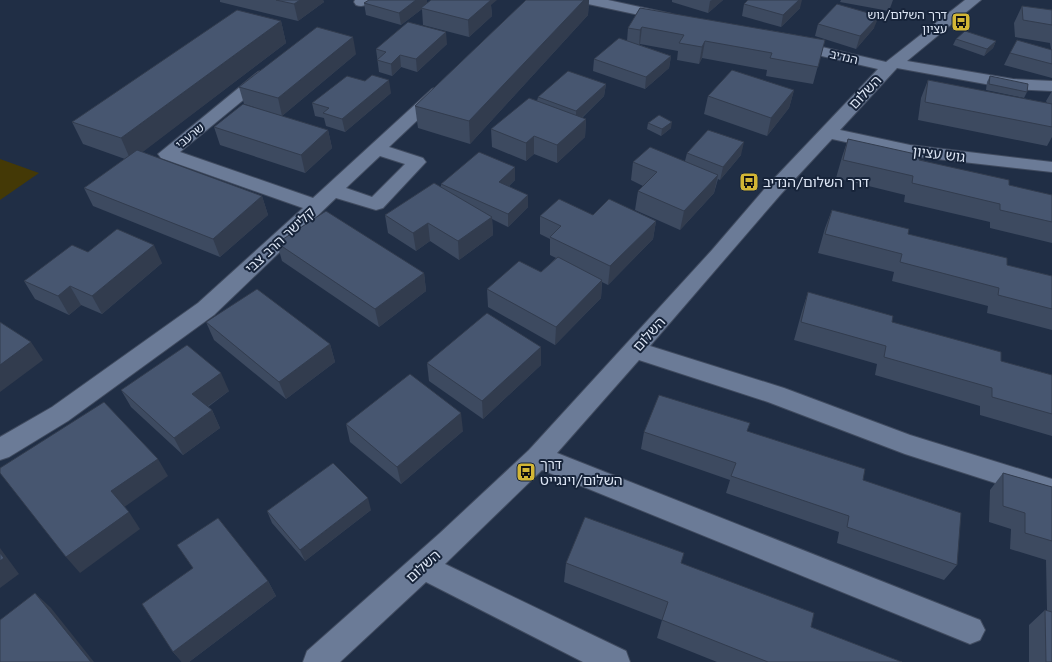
<svg xmlns="http://www.w3.org/2000/svg" width="1052" height="662" viewBox="0 0 1052 662" font-family="Jost,'Noto Sans Hebrew',sans-serif">
  <rect width="100%" height="100%" fill="#202e45"/>
  <!-- green -->
  <polygon fill="#443906" points="0,159 39,173 0,200"/>
  <g fill="none" stroke-linecap="round" stroke-linejoin="round">
    <!-- minor casing -->
    <g stroke="#404b5f" stroke-width="2">
      <g id="minor">
        <path d="M355,0H371C367,6 362,7 356,5L354,2Z"/>
        <polygon points="581,0 608,0 672,14 674,17 672,20 667,21 588,4 583,3"/>
        <polygon points="965,0 981,0 907,61 1013,79 1052,81 1052,91 1013,89 897,68 840,130 910,145 1052,162 1052,172 910,156 832,139 781,194 650,346 784,388 910,435 1052,479 1052,501 905,454 768,402 639,360 557,453 980,620 985,630 980,640 970,644 542,470 445,564 626,651 630,662 583,662 426,582 340,662 303,662 307,651 440,533 529,450 712,250 767,186 878,69 787,48 784,45 787,42 792,40 886,62"/>
        <path d="M264,70L270,72L272,75L270,78L180,152L313,198L432,89L438,87L444,89L446,92L444,95L389,147L423,158L426,162L383,208L376,210L336,198L214,315L68,421L9,457L0,460V437L52,407L198,303L303,208L161,158L158,154L258,72ZM380,156L405,164L372,197L346,188Z"/>
      </g>
    </g>
    <!-- minor -->
    <use href="#minor" fill="#6b7b97" fill-rule="evenodd"/>
  </g>
  <!-- wall -->
  <g fill="#3d4a60">
    <polygon points="220,0 323,0 324,2 298,21 220,2"/>
    <polygon points="526,0 589,0 588,15 470,144 418,128 415,106"/>
    <polygon points="672,0 723,0 708,13 672,2"/>
    <polygon points="841,0 893,0 889,11 840,2"/>
    <polygon points="364,3 427,3 491,5 492,16 469,37 423,25 422,9 401,25 366,15"/>
    <polygon points="744,4 800,8 781,27 742,16"/>
    <polygon points="1022,6 1052,10 1052,78 1004,65 1010,53 1051,49 1050,43 1015,37 1014,23"/>
    <polygon points="640,8 825,40 813,84 766,76 767,70 702,58 699,64 677,60 678,51 640,44 640,45 671,56 669,68 645,89 593,71 594,59 627,41 628,28"/>
    <polygon points="281,21 286,43 142,152 262,196 268,215 220,257 93,206 84,188 125,159 83,144 72,122"/>
    <polygon points="818,24 874,28 856,49 815,36"/>
    <polygon points="956,39 996,41 993,48 984,56 953,45"/>
    <polygon points="447,44 417,72 401,67 392,76 379,72 376,49"/>
    <polygon points="356,54 282,116 244,104 239,87"/>
    <polygon points="990,76 1027,92 1024,98 986,90 987,82"/>
    <polygon points="928,80 1047,103 1046,101 1052,91 1052,137 1047,146 918,120 921,98"/>
    <polygon points="606,84 604,96 582,118 586,119 585,137 557,163 534,154 526,161 492,147 491,129 537,101 538,97"/>
    <polygon points="794,90 789,108 767,136 704,114 708,96"/>
    <polygon points="391,93 345,132 326,126 324,118 315,116 312,103"/>
    <polygon points="648,123 671,128 661,136 647,129"/>
    <polygon points="214,127 328,130 332,148 305,173 220,145"/>
    <polygon points="848,139 1009,185 1052,195 1052,243 990,228 990,222 904,202 905,195 836,178 842,157"/>
    <polygon points="687,153 741,155 720,180 718,179 714,193 680,230 635,210 638,191 643,186 631,180 633,162 685,161"/>
    <polygon points="515,167 515,180 509,186 528,207 508,227 492,219 493,235 459,260 430,241 416,251 388,233 385,215 441,187 441,184"/>
    <polygon points="832,210 1007,265 1052,276 1052,330 987,313 988,306 892,281 894,272 818,253 825,228"/>
    <polygon points="593,215 656,221 653,239 608,285 602,282 601,298 555,345 488,307 487,289 541,272 556,258 550,255 550,239 540,234 540,216"/>
    <polygon points="277,243 424,273 426,291 379,327 282,261"/>
    <polygon points="88,252 162,263 102,314 81,305 69,315 35,299 24,281"/>
    <polygon points="808,292 1001,361 1052,375 1052,436 980,415 980,406 875,375 877,364 794,340 802,311"/>
    <polygon points="206,322 330,344 335,362 286,399 214,340"/>
    <polygon points="427,363 541,365 483,419 429,381"/>
    <polygon points="121,390 229,391 208,407 212,410 220,428 183,455 131,407"/>
    <polygon points="346,424 463,431 401,484 350,442"/>
    <polygon points="747,431 863,480 957,565 944,580 837,543 839,532 726,493 730,480 641,449 644,432"/>
    <polygon points="1003,473 1052,487 1052,662 1029,662 1029,625 1045,610 1047,610 1046,560 1010,549 1011,529 989,522 990,490"/>
    <polygon points="371,510 305,561 272,523 267,511"/>
    <polygon points="177,545 268,581 276,596 189,662 182,662 173,652 193,568"/>
    <polygon points="566,563 681,563 811,627 902,662 717,662 657,638 662,620 564,582"/>
  </g>
  <!-- shaded-wall -->
  <g fill="#323c4e">
    <polygon points="300,0 323,0 324,2 298,21 294,4"/>
    <polygon points="416,0 427,0 427,4 421,8 422,9 401,25 399,13"/>
    <polygon points="481,0 497,0 491,5 492,16 469,37 468,20"/>
    <polygon points="584,0 589,0 588,15 470,144 469,121"/>
    <polygon points="712,0 723,0 708,13 710,1"/>
    <polygon points="799,0 802,0 800,8 781,27 783,15"/>
    <polygon points="879,16 874,28 856,49 860,36"/>
    <polygon points="281,21 286,43 131,161 121,138"/>
    <polygon points="642,27 640,44 639,47 640,30"/>
    <polygon points="446,32 447,44 417,72 416,59"/>
    <polygon points="353,37 356,54 282,116 278,98"/>
    <polygon points="705,41 702,58 699,64 702,47"/>
    <polygon points="996,41 993,48 984,56 987,49"/>
    <polygon points="400,55 401,67 392,76 391,64"/>
    <polygon points="671,56 669,68 645,89 646,77"/>
    <polygon points="389,80 391,93 345,132 342,119"/>
    <polygon points="606,84 604,96 576,123 576,111"/>
    <polygon points="794,90 789,108 767,136 771,118"/>
    <polygon points="586,119 585,137 557,163 557,145"/>
    <polygon points="672,122 671,128 661,136 662,129"/>
    <polygon points="328,130 332,148 305,173 301,155"/>
    <polygon points="534,136 534,154 526,161 526,143"/>
    <polygon points="744,142 741,155 720,180 723,167"/>
    <polygon points="515,167 515,180 499,195 499,182"/>
    <polygon points="718,175 714,193 680,230 684,211"/>
    <polygon points="528,195 528,207 508,227 508,214"/>
    <polygon points="262,196 268,215 220,257 213,239"/>
    <polygon points="492,217 493,235 459,260 458,241"/>
    <polygon points="656,221 653,239 608,285 610,266"/>
    <polygon points="428,223 430,241 416,251 413,233"/>
    <polygon points="154,245 162,263 102,314 92,296"/>
    <polygon points="424,273 426,291 379,327 375,309"/>
    <polygon points="602,280 601,298 555,345 556,327"/>
    <polygon points="70,286 81,305 69,315 58,296"/>
    <polygon points="31,342 43,360 0,392 0,365"/>
    <polygon points="330,344 335,362 286,399 279,382"/>
    <polygon points="541,347 541,365 483,419 482,401"/>
    <polygon points="221,373 229,391 201,411 192,394"/>
    <polygon points="212,410 220,428 183,455 174,438"/>
    <polygon points="461,413 463,431 401,484 397,467"/>
    <polygon points="158,459 168,476 123,508 111,491"/>
    <polygon points="368,498 371,510 305,561 300,550"/>
    <polygon points="129,512 140,529 80,573 66,557"/>
    <polygon points="0,548 19,574 0,588"/>
    <polygon points="268,581 276,596 189,662 182,662 173,652"/>
    <polygon points="35,593 51,608 94,662 91,662"/>
  </g>
  <!-- building -->
  <g fill="#475670" stroke="#323c4e">
    <polygon points="276,0 300,0 294,4"/>
    <polygon points="369,0 416,0 399,13 364,3"/>
    <polygon points="431,0 491,0 468,20 421,8"/>
    <polygon points="526,0 584,0 469,121 415,106"/>
    <polygon points="748,0 799,0 783,15 744,4"/>
    <polygon points="837,4 879,16 860,36 818,24"/>
    <polygon points="1022,6 1052,10 1052,25 1023,20"/>
    <polygon points="640,8 825,40 818,67 770,58 772,53 705,41 702,47 679,43 684,35 642,27 640,30 628,28"/>
    <polygon points="237,10 281,21 121,138 72,122"/>
    <polygon points="408,22 446,32 416,59 400,55 391,64 377,60 386,52 376,49"/>
    <polygon points="317,27 353,37 278,98 239,87"/>
    <polygon points="965,31 996,41 987,49 956,39"/>
    <polygon points="619,38 671,56 646,77 594,59"/>
    <polygon points="1017,40 1052,50 1052,64 1010,53"/>
    <polygon points="732,70 794,90 771,118 708,96"/>
    <polygon points="568,71 606,84 576,111 538,97"/>
    <polygon points="372,75 389,80 342,119 323,113 329,108 312,103 347,76 365,81"/>
    <polygon points="990,76 1028,84 1027,92 989,84"/>
    <polygon points="928,80 1052,104 1052,127 925,102"/>
    <polygon points="529,98 586,119 557,145 534,136 526,143 491,129"/>
    <polygon points="243,104 328,130 301,155 214,127"/>
    <polygon points="659,115 672,122 662,129 648,123"/>
    <polygon points="708,130 744,142 723,167 687,153"/>
    <polygon points="848,139 920,155 919,160 1009,180 1009,185 1052,195 1052,222 1000,210 1000,204 912,183 913,176 843,160"/>
    <polygon points="650,147 718,175 684,211 638,191 657,172 633,162"/>
    <polygon points="137,150 262,196 213,239 84,188"/>
    <polygon points="479,152 515,167 499,182 528,195 508,214 441,184"/>
    <polygon points="434,183 492,217 458,241 428,223 413,233 385,215"/>
    <polygon points="559,199 593,215 609,199 656,221 610,266 550,237 561,226 540,216"/>
    <polygon points="832,210 909,229 908,234 1007,258 1007,265 1052,276 1052,309 998,295 999,288 900,262 902,254 825,234"/>
    <polygon points="326,211 424,273 375,309 277,243"/>
    <polygon points="117,229 154,245 92,296 70,286 58,296 24,281 72,245 88,252"/>
    <polygon points="558,257 602,280 556,327 487,289 519,261 541,272"/>
    <polygon points="257,289 330,344 279,382 206,322"/>
    <polygon points="808,292 893,316 892,322 1001,352 1001,361 1052,375 1052,414 992,397 992,388 884,357 886,346 801,322"/>
    <polygon points="487,313 541,347 482,401 427,363"/>
    <polygon points="0,322 31,342 0,365"/>
    <polygon points="187,345 221,373 192,394 212,410 174,438 121,390"/>
    <polygon points="410,374 461,413 397,467 346,424"/>
    <polygon points="659,395 750,423 747,431 865,469 863,480 961,513 957,565 847,527 849,516 731,476 736,463 644,432"/>
    <polygon points="104,402 158,459 111,491 129,512 66,557 0,473 0,468"/>
    <polygon points="333,463 368,498 300,550 267,511"/>
    <polygon points="1003,473 1052,487 1052,541 1025,533 1025,513 1003,506"/>
    <polygon points="585,517 684,553 681,563 814,613 811,627 902,662 768,662 662,620 668,602 566,563"/>
    <polygon points="218,518 268,581 173,652 142,604 193,568 177,545"/>
    <polygon points="0,553 4,558 0,561"/>
    <polygon points="35,593 91,662 0,662 0,620"/>
    <polygon points="1045,610 1052,612 1052,662 1046,662"/>
  </g>
  <!-- icons -->
  <defs>
    <g id="bus-square" transform="scale(1)"><rect x="-9" y="-9" width="18" height="18" rx="4" fill="#d3b635" stroke="#17243a"/><path d="M-5-6H5V4H4V6H2V4H-2V6H-4V4H-5ZM-3.5-4V0h7V-4ZM-3.5 1.2v1.5H-2V1.2ZM2 1.2v1.5H3.5V1.2Z" fill="#111"/></g>
  </defs>
  <g fill-rule="evenodd">
    <use href="#bus-square" x="961" y="22"/>
    <use href="#bus-square" x="749" y="182"/>
    <use href="#bus-square" x="526" y="472"/>
  </g>
  <g text-anchor="middle" dominant-baseline="central" stroke-width="4" stroke-linejoin="round" paint-order="stroke">
    <!-- far-poi labels -->
    <g font-size="12" fill="#dce5f4" stroke="#17243a" text-anchor="end">
      <text x="947" y="15">דרך השלום/גוש<tspan x="947" dy="14">עציון</tspan></text>
    </g>
    <!-- far-street labels -->
    <g font-size="12" fill="#dce5f4" stroke="#17243a">
      <text transform="translate(844 57) rotate(13)">הנדיב</text>
      <text transform="translate(190 136) rotate(-39)">שרעבי</text>
    </g>
    <!-- street labels -->
    <g font-size="14" fill="#dce5f4" stroke="#17243a">
      <text transform="translate(865 92) rotate(-47)">השלום</text>
      <text transform="translate(939 154) rotate(7)">גוש עציון</text>
      <text transform="translate(280 240) rotate(-43)">קלישר הרב צבי</text>
      <text transform="translate(649 334) rotate(-48)">השלום</text>
      <text transform="translate(423 566) rotate(-42)">השלום</text>
    </g>
    <!-- poi labels -->
    <g font-size="14" fill="#dce5f4" stroke="#17243a" text-anchor="start">
      <text x="763" y="182">דרך השלום/הנדיב</text>
      <text x="540" y="464">דרך<tspan x="540" dy="16">השלום/וינגייט</tspan></text>
    </g>
  </g>
</svg>
